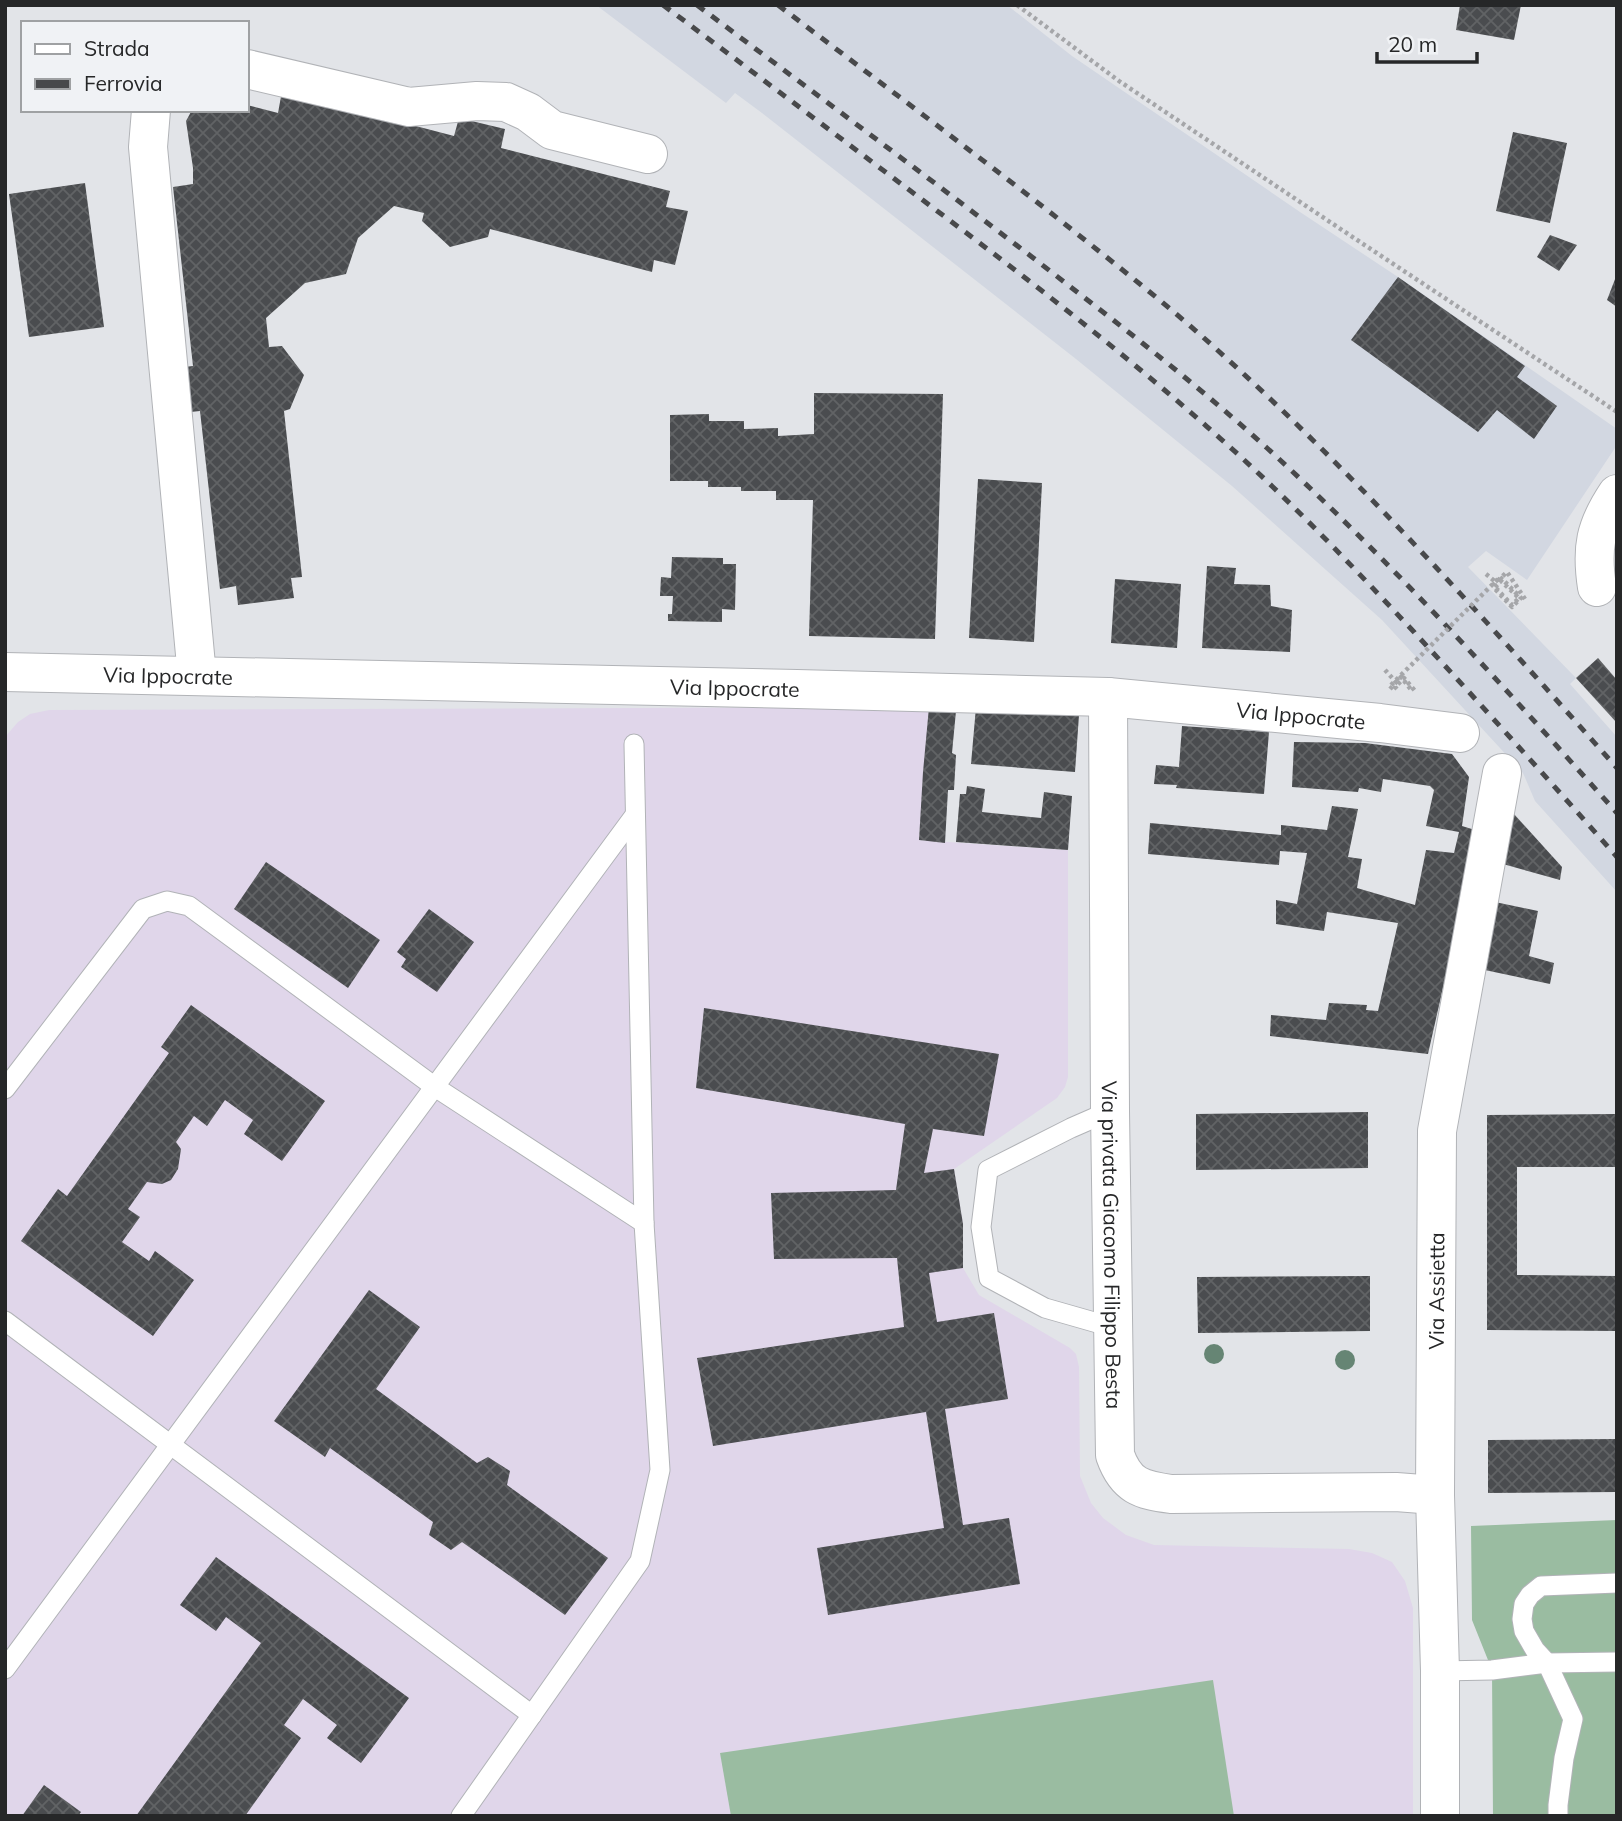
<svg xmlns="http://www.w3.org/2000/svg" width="1622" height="1821" viewBox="0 0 1622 1821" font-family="Mulish,sans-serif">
  <defs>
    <pattern id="building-cross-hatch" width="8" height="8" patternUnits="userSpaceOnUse" patternTransform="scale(1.75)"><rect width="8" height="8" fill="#4a4c4f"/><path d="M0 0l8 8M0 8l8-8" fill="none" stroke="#616365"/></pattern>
  </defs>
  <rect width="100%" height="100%" fill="#e2e4e8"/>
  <!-- built -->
  <polygon fill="#d2d7e1" points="596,5 1007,5 1072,56 1300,212 1398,277 1617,429 1617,445 1527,580 1486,551 1468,567 1576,678 1570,684 1617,737 1617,892 1535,801 1523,773 1382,620 1232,486 1076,359 762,113 735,93 726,103"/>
  <!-- medical -->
  <polygon fill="#e0d6ea" points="929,707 919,840 1068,850 1068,1077 1065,1087 1057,1098 954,1169 963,1224 963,1268 979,1295 1070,1348 1076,1354 1079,1367 1080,1476 1091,1503 1103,1518 1126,1535 1154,1545 1349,1549 1372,1553 1392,1562 1405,1581 1413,1608 1413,1816 5,1816 5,737 18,722 30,714 49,710"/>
  <!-- pitch -->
  <g fill="#9abca1">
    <polygon points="1617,1520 1617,1816 1493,1816 1492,1670 1472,1620 1471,1526"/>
    <polygon points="1213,1680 1234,1816 731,1816 720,1753"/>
  </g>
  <!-- building -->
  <g fill="url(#building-cross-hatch)">
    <polygon points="1460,5 1521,5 1514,40 1456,30"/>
    <polygon points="282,91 454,136 459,118 505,129 501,148 670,191 666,207 688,211 675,265 654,260 652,272 490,229 488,237 450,247 422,221 424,213 394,206 358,238 346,274 305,283 266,318 269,347 282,346 304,375 290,409 284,411 302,577 291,578 294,598 238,605 236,586 220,589 200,411 181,413 175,368 193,366 173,187 193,184 193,168 186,121 192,110 247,110 247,105 278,113"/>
    <polygon points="1513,132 1567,143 1550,223 1496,211"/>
    <polygon points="85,183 104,327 29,337 9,194"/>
    <polygon points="1550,235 1577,245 1559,271 1537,257"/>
    <polygon points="1617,274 1617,307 1607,300"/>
    <polygon points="1398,277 1525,366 1517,377 1557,406 1534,439 1497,410 1478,432 1351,340"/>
    <polygon points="814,393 943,394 935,639 809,636 813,500 776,500 776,491 741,491 741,487 708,487 708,481 670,481 670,415 709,414 709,421 744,421 744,429 778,428 778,436 814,434"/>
    <polygon points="978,479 1042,483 1034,642 969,638"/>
    <polygon points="672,557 723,558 723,564 736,564 735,610 722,609 722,622 668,621 668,614 672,614 673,596 660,596 661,577 671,578"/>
    <polygon points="1207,566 1236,568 1234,584 1270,585 1271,606 1292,610 1290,652 1202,648"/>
    <polygon points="1115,579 1181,584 1177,648 1111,643"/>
    <polygon points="1598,658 1617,680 1617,723 1576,678"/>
    <polygon points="929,707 956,711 952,753 956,755 954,790 948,790 945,843 919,840 923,772"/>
    <polygon points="976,707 1079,715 1075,772 971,764"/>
    <polygon points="1182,726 1269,732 1264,794 1176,788 1177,785 1154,784 1156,765 1179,767"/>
    <polygon points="1294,742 1365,743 1452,754 1469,777 1462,826 1475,830 1457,926 1428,1054 1270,1036 1271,1015 1326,1020 1329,1003 1367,1005 1366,1010 1378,1011 1398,923 1327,912 1324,931 1276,924 1276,900 1297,904 1307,853 1280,851 1279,865 1148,854 1150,823 1281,835 1281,825 1327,830 1332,806 1358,809 1348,857 1362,859 1357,888 1415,905 1426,850 1454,853 1459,832 1426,826 1434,790 1430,786 1383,779 1381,792 1359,788 1358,792 1292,787"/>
    <polygon points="967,786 985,789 982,812 1041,818 1044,792 1072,796 1068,850 956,842 960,794 966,794"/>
    <polygon points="1514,814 1562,867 1560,880 1503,864"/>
    <polygon points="266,862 380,940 348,988 234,909"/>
    <polygon points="1495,902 1538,911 1529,956 1554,963 1550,984 1480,969"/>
    <polygon points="429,909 474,942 437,992 401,967 406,959 397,952"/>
    <polygon points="191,1005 325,1101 282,1161 244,1134 253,1120 225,1100 207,1126 194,1116 176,1142 181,1149 178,1169 171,1180 162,1184 147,1182 128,1209 140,1217 122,1242 149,1261 155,1251 194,1280 153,1336 21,1241 58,1189 67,1196 169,1053 161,1047"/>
    <polygon points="704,1008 999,1054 984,1136 933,1129 924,1173 954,1169 963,1224 963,1268 929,1273 937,1322 994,1313 1008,1399 945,1409 963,1525 1009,1518 1020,1584 828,1615 817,1548 944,1528 926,1412 713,1446 697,1358 904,1327 897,1258 774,1259 771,1193 896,1190 905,1124 696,1088"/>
    <polygon points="1368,1112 1368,1168 1196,1170 1196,1114"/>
    <polygon points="1617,1114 1617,1167 1517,1167 1517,1275 1617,1276 1617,1331 1487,1330 1487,1115"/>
    <polygon points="1370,1276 1370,1331 1198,1333 1197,1277"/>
    <polygon points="369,1290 420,1327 376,1389 477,1463 488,1457 510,1471 507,1485 608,1558 565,1615 462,1542 451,1550 429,1535 433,1522 330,1448 325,1457 274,1421"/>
    <polygon points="1617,1439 1617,1492 1488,1493 1488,1440"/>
    <polygon points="216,1557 409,1698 361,1763 327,1738 337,1725 303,1699 284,1725 301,1738 245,1816 136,1816 261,1643 226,1617 216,1631 180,1605"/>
    <polygon points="44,1785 81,1812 78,1816 22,1816"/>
  </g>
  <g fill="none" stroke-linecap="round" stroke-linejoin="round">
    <!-- service casing -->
    <g stroke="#b1b3b7" stroke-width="21">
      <g id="service">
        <polyline points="5,1089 143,909 167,901 189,906 435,1087 644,1223"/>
        <polyline points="1110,1111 1071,1128 988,1170 981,1227 989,1278 1045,1308 1115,1328"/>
        <polyline points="5,1321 532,1715"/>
        <polyline points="5,1669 635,815"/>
        <polyline points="1440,1671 1492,1670 1547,1663 1617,1662"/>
        <polyline points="461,1816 640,1561 660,1470 644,1223 634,744"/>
        <polyline points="1558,1816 1558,1805 1564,1758 1573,1719 1547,1663 1535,1650 1524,1631 1522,1619 1524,1604 1530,1595 1541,1586 1617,1583"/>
      </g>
    </g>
    <!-- minor casing -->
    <g stroke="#b1b3b7" stroke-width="40">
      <g id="minor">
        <polyline points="247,69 409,107 477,101 506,102 528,112 552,130 648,154"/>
        <polyline points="151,110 148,147 197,676"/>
        <path d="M1597,587C1591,548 1595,527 1617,494"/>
        <path id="s1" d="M5,672L797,689L1108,697L1380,723L1460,733"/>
        <path id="s2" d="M1108,697L1110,1111L1115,1455C1126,1486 1141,1490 1171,1494L1396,1492L1435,1495"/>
        <path id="s3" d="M1440,1816V1671L1435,1495L1437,1131L1502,773"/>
      </g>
    </g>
    <!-- path -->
    <g stroke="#a5a6a9" stroke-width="4.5" stroke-dasharray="3.5 3.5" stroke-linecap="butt">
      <polyline points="1017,5 1119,81 1342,230 1617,412"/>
      <polyline points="1486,574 1497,583"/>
      <polyline points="1500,577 1521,598 1512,607 1494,588 1501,581 1519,598 1512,605 1493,585 1507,572 1525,599"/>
      <polyline points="1385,670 1396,682"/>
      <polyline points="1390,689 1401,677 1412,691"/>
      <polyline points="1397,689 1395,687 1404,678 1416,692"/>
    </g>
    <!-- service -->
    <use href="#service" stroke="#fff" stroke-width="19"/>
    <!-- minor -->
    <use href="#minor" stroke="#fff" stroke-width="38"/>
    <!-- rail -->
    <g stroke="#48494b" stroke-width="5" stroke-dasharray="9 9" stroke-linecap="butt">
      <path d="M663,5C748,68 832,132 916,195C1028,279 1139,364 1242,458C1302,513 1358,572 1414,632C1482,706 1550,781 1617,857"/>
      <path d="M697,5C809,89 921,172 1032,257C1112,319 1192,380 1267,448C1392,562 1504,687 1617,813"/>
      <path d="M778,5C869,74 961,143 1051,213C1106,257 1162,300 1214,347C1359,477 1488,623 1617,768"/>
    </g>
    <!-- path-bridge -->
    <polyline stroke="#a5a6a9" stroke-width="4.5" stroke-dasharray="3.5 3.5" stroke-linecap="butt" points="1391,685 1500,577"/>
  </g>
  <!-- trees -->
  <g fill="#668574">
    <circle cx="1214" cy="1354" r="10"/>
    <circle cx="1345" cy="1360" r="10"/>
  </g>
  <g text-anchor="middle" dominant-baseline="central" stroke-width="7" stroke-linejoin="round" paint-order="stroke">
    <!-- street labels -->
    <g font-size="21" fill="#262728" stroke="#f0f2f5">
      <text stroke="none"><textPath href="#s1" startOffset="163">Via Ippocrate</textPath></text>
      <text stroke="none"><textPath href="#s1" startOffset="730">Via Ippocrate</textPath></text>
      <text stroke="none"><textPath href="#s1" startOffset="1297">Via Ippocrate</textPath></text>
      <text stroke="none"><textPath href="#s2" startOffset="548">Via privata Giacomo Filippo Besta</textPath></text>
      <text stroke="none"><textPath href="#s3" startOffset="525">Via Assietta</textPath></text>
    </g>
  </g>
  <!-- border -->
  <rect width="1622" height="1821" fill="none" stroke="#262728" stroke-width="14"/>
  <!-- legend -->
  <rect x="21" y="21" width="228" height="91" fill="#f0f2f5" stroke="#9fa1a3" stroke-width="2"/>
  <rect x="35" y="44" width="35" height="10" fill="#ffffff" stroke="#9fa1a3" stroke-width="2"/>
  <text x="84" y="56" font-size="21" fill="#262728">Strada</text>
  <rect x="35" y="79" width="35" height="10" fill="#48494b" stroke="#9fa1a3" stroke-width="2"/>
  <text x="84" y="91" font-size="21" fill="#262728">Ferrovia</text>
  <!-- scale -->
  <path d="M1377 52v10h100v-10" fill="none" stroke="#262728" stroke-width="3.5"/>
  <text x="1388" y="52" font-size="21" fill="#262728" stroke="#f0f2f5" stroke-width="5" paint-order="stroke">20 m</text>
</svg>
